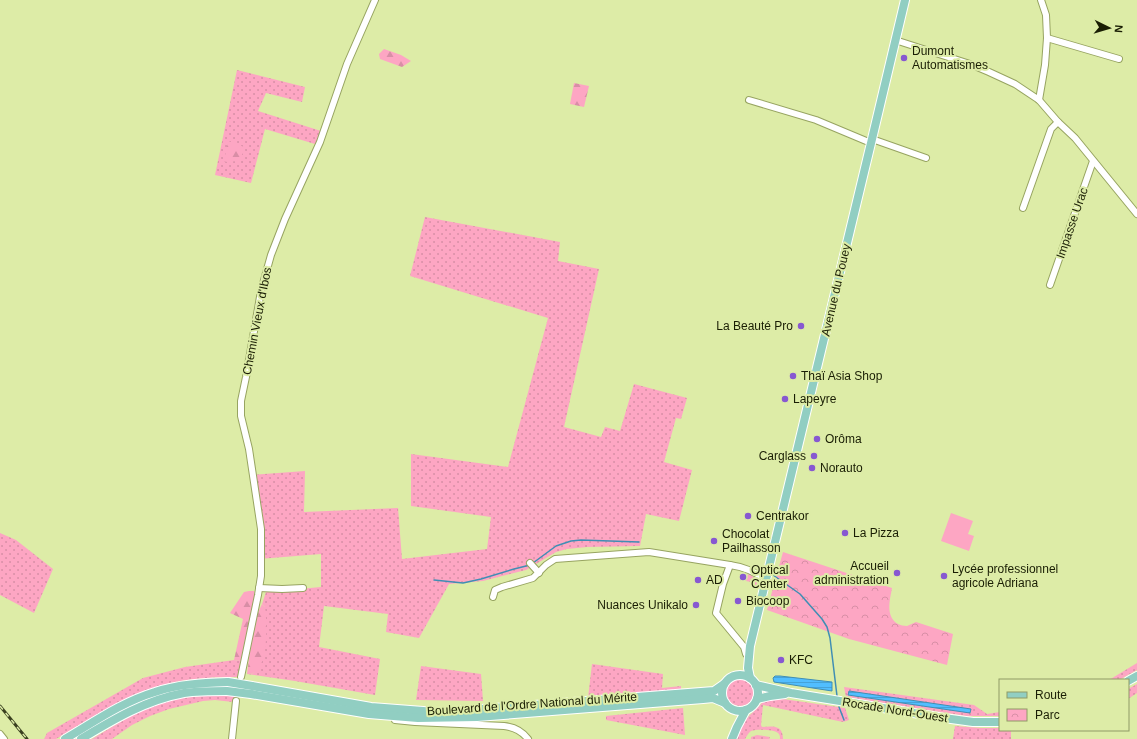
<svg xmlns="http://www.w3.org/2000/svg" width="1137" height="739" viewBox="0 0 1137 739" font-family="Arial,sans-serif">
  <defs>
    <pattern id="grass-dots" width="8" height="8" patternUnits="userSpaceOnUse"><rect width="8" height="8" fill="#fda6c3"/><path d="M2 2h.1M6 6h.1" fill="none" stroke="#d88ea6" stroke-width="1.8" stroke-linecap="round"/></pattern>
    <pattern id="forest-firs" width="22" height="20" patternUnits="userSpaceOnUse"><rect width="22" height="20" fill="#fda6c3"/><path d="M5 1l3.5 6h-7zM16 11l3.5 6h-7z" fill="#d88ea6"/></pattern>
    <pattern id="park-crowns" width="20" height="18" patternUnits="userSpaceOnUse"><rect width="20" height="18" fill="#fda6c3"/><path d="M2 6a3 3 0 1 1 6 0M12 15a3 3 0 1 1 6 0" fill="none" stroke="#d88ea6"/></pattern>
    <pattern id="water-rules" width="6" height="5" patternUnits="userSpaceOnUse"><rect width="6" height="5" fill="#51beff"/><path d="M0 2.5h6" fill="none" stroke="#46a3d9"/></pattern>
  </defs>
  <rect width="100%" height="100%" fill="#ddeca7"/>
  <!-- grass -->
  <g fill="url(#grass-dots)" fill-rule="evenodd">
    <polygon points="237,70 305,87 302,102 266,93 258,111 321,131 315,144 265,129 251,183 215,175"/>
    <path d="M425,217L560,242L558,261L599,269L564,427L601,437L605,427L620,431L634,384L687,398L681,419L676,418L664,462L692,470L679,521L646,514L640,546L587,547L567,549L556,552L526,570L483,581L449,584L419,638L386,632L388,614L324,606L319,647L380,659L375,695L295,681L247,674L254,673L265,607L262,604L266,592L321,587V554L259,559C261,531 254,502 250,475L305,471L304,512L398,508L402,559L487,549L491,517L411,506V454L508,467L548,318L410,276Z"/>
    <polygon points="0,533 16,540 53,569 34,613 0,595"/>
    <path d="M748,574C754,576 757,580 759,586L755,585V583L746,581Z"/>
    <path d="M234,660L238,661L241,660L238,677C216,677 192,678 171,683C129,693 93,717 56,739H44L47,733L143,678L185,667Z"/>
    <polygon points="1137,663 1137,670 1119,680 1109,680"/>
    <polygon points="592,664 663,674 662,688 681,686 681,690 588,698"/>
    <polygon points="421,666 481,674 483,701 416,700"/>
    <circle cx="740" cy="692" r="14"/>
    <polygon points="1137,684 1137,693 1128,699 1128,689"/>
    <path d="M844,687L974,705L987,714L1000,712V716H966L846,697ZM849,691L971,709V713L848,695Z"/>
    <path d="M216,695L235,696L233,702L215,700L203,701L169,709L150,716L132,725L112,739H92C115,725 141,708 167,701C183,697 200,696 216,695Z"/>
    <path d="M783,699L845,708L849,720L843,722L763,705L761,725L762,727C773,726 783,725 783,739H780C780,736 780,735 778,733C774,729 756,729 751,731C748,733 747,736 745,739H736L741,726L747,718L763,702L769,700Z"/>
    <polygon points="683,708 685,735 606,720 606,716"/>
    <polygon points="955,726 981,728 1000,728 1000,730 1011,730 1011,739 953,739"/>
    <polygon points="757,735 770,737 769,739 751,739 751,737"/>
  </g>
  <!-- forest -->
  <g fill="url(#forest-firs)">
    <polygon points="384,49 401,55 411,61 402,67 380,59 379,54"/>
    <polygon points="574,83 589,86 584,107 570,104"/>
    <polygon points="228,141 244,147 243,153 238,161 224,162"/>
    <polygon points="249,591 254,591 255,595 241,660 238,661 234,660 243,619 230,613 244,592"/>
    <path d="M262,604L265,607C267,622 268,657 258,669C255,673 251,674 247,674C250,654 252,623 262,604Z"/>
  </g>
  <!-- park -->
  <path fill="url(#park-crowns)" d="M783,552L892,588C890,600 885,616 898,624C900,625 904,626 907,626C910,625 913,623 916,622L953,634L947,665L849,639L767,610Z"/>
  <!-- pitch -->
  <polygon fill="#fda6c3" points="951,513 973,521 968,534 974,536 969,551 941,541"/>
  <!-- water -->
  <g fill="url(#water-rules)" stroke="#408eb4">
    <polygon points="775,676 780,676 832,682 832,691 774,682 773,678"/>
    <polygon points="849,691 971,709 970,713 848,695"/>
  </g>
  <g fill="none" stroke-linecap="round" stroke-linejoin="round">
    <!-- stream -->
    <g stroke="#408eb4" stroke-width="1.5">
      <polyline points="533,563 556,546 571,541 581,540 639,542"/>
      <polyline points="773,575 800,594 822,619 827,627 830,638 837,696"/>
      <polyline points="434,580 463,583 481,579 514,569 530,565"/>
      <polyline points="839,707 844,720"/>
    </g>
    <!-- minor casing -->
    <g stroke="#97a461" stroke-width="8">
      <g id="minor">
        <polyline points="1047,38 1119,59"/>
        <polyline points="895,40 970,64 989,72 1015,84 1039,100 1058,122 1075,138 1137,214"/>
        <polyline points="749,100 816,120 871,143"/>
        <polyline points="1039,100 1045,65 1047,38 1046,15 1041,0"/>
        <polyline points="872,139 926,158"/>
        <polyline points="1023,208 1051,129 1058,122"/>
        <polyline points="1050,285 1093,161"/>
        <polyline points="530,563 539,573"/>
        <polyline points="259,588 282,589 303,588"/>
        <polyline points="493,597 495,590 502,587 533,578 546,565 555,559 649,552 730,565"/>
        <path d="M746,654L744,647L716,613L723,584L730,565C745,567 754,572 766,579"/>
        <polyline points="241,677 258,595 261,576 261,529 249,449 241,416 241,401 246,377 261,291 271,255 285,219 320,142 347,64 375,0"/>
        <path d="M395,720L415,722L504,726C514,727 522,731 528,739"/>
        <polyline points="0,734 4,739"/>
        <polyline points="232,739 236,701"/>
      </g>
    </g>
    <!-- major casing -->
    <g stroke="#fff" stroke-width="10">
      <g id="major">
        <circle cx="740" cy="693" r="18"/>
        <polyline points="750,678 748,668 750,646 872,139 905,0"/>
        <polyline points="1128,681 1137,676"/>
        <polyline points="756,685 791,693 944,718 973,722 1000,722"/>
        <polyline points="252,686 371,707 436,712 481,709 714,691 724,684"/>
        <polyline points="251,694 369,714 418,718 477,717 703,699 713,698 725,703"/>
        <polyline points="757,699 770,696 785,694"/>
        <path d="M65,739C94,722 122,702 155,692C178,684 203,683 228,682"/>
        <path d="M81,739C114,719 146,700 184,693C198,691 212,691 227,691"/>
        <polyline points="732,739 737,727 746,710"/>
      </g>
    </g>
    <!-- minor -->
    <use href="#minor" stroke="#fff" stroke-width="6"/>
    <!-- major -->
    <use href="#major" stroke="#91cec2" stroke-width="8"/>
    <!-- rail casing -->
    <g stroke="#3a401f" stroke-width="3">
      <polyline id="rail" points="0,706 27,739"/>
    </g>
    <!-- rail -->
    <use href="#rail" stroke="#ddeca7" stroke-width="1.5" stroke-dasharray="4.5" stroke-linecap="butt"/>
    <!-- major-bridge casing -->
    <g stroke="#fff" stroke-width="10" stroke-linecap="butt">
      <g id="major-bridge">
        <polyline points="228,682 252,686"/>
        <polyline points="227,691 251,694"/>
      </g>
    </g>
    <!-- major-bridge -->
    <use href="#major-bridge" stroke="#91cec2" stroke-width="8"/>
  </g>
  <!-- markers -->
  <g fill="#8758d1" stroke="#ddeca7" stroke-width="1.5">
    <circle cx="904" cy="58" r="4"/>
    <circle cx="801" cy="326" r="4"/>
    <circle cx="793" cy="376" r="4"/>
    <circle cx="785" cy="399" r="4"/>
    <circle cx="817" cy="439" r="4"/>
    <circle cx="814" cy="456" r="4"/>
    <circle cx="812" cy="468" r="4"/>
    <circle cx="748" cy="516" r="4"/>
    <circle cx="845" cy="533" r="4"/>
    <circle cx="714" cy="541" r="4"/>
    <circle cx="897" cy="573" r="4"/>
    <circle cx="944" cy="576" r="4"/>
    <circle cx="743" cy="577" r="4"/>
    <circle cx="698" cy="580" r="4"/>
    <circle cx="738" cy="601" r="4"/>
    <circle cx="696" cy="605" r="4"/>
    <circle cx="781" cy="660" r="4"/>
  </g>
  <g text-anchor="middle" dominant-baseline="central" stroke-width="4" stroke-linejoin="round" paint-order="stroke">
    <!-- poi labels -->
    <g font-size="12" fill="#1a1e04" stroke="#ddeca7" text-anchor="start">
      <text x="912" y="51">Dumont<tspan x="912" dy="14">Automatismes</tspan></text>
      <text x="793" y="326" text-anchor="end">La Beauté Pro</text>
      <text x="801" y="376">Thaï Asia Shop</text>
      <text x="793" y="399">Lapeyre</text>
      <text x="825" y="439">Orôma</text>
      <text x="806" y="456" text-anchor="end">Carglass</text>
      <text x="820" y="468">Norauto</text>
      <text x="756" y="516">Centrakor</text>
      <text x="853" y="533">La Pizza</text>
      <text x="722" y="534">Chocolat<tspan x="722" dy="14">Pailhasson</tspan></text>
      <text x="889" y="566" text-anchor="end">Accueil<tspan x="889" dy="14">administration</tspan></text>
      <text x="952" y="569">Lycée professionnel<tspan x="952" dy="14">agricole Adriana</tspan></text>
      <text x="751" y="570">Optical<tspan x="751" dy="14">Center</tspan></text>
      <text x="706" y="580">AD</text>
      <text x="746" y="601">Biocoop</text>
      <text x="688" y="605" text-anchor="end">Nuances Unikalo</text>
      <text x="789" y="660">KFC</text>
    </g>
    <!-- street labels -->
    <g font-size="12" fill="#1a1e04" stroke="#ddeca7">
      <text transform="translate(1072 223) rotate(-71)">Impasse Urac</text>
      <text transform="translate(836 290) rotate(-77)">Avenue du Pouey</text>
      <text transform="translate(257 321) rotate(-79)">Chemin Vieux d'Ibos</text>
      <text transform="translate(532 704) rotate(-4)">Boulevard de l'Ordre National du Mérite</text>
      <text transform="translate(895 710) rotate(9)">Rocade Nord-Ouest</text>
    </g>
  </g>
  <!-- legend -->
  <rect x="999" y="679" width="130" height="52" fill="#ddeca7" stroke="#8f9a66"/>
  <rect x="1007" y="692" width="20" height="6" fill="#91cec2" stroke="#8f9a66"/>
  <text x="1035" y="699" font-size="12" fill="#1a1e04">Route</text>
  <rect x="1007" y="709" width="20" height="12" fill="url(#park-crowns)" stroke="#8f9a66"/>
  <text x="1035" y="719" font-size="12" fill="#1a1e04">Parc</text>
  <!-- north arrow -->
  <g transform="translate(1109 28) rotate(95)" stroke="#ddeca7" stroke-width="3" paint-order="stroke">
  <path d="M0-3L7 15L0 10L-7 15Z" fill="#1a1e04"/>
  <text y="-6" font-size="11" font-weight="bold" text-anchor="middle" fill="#1a1e04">N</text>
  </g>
</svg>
